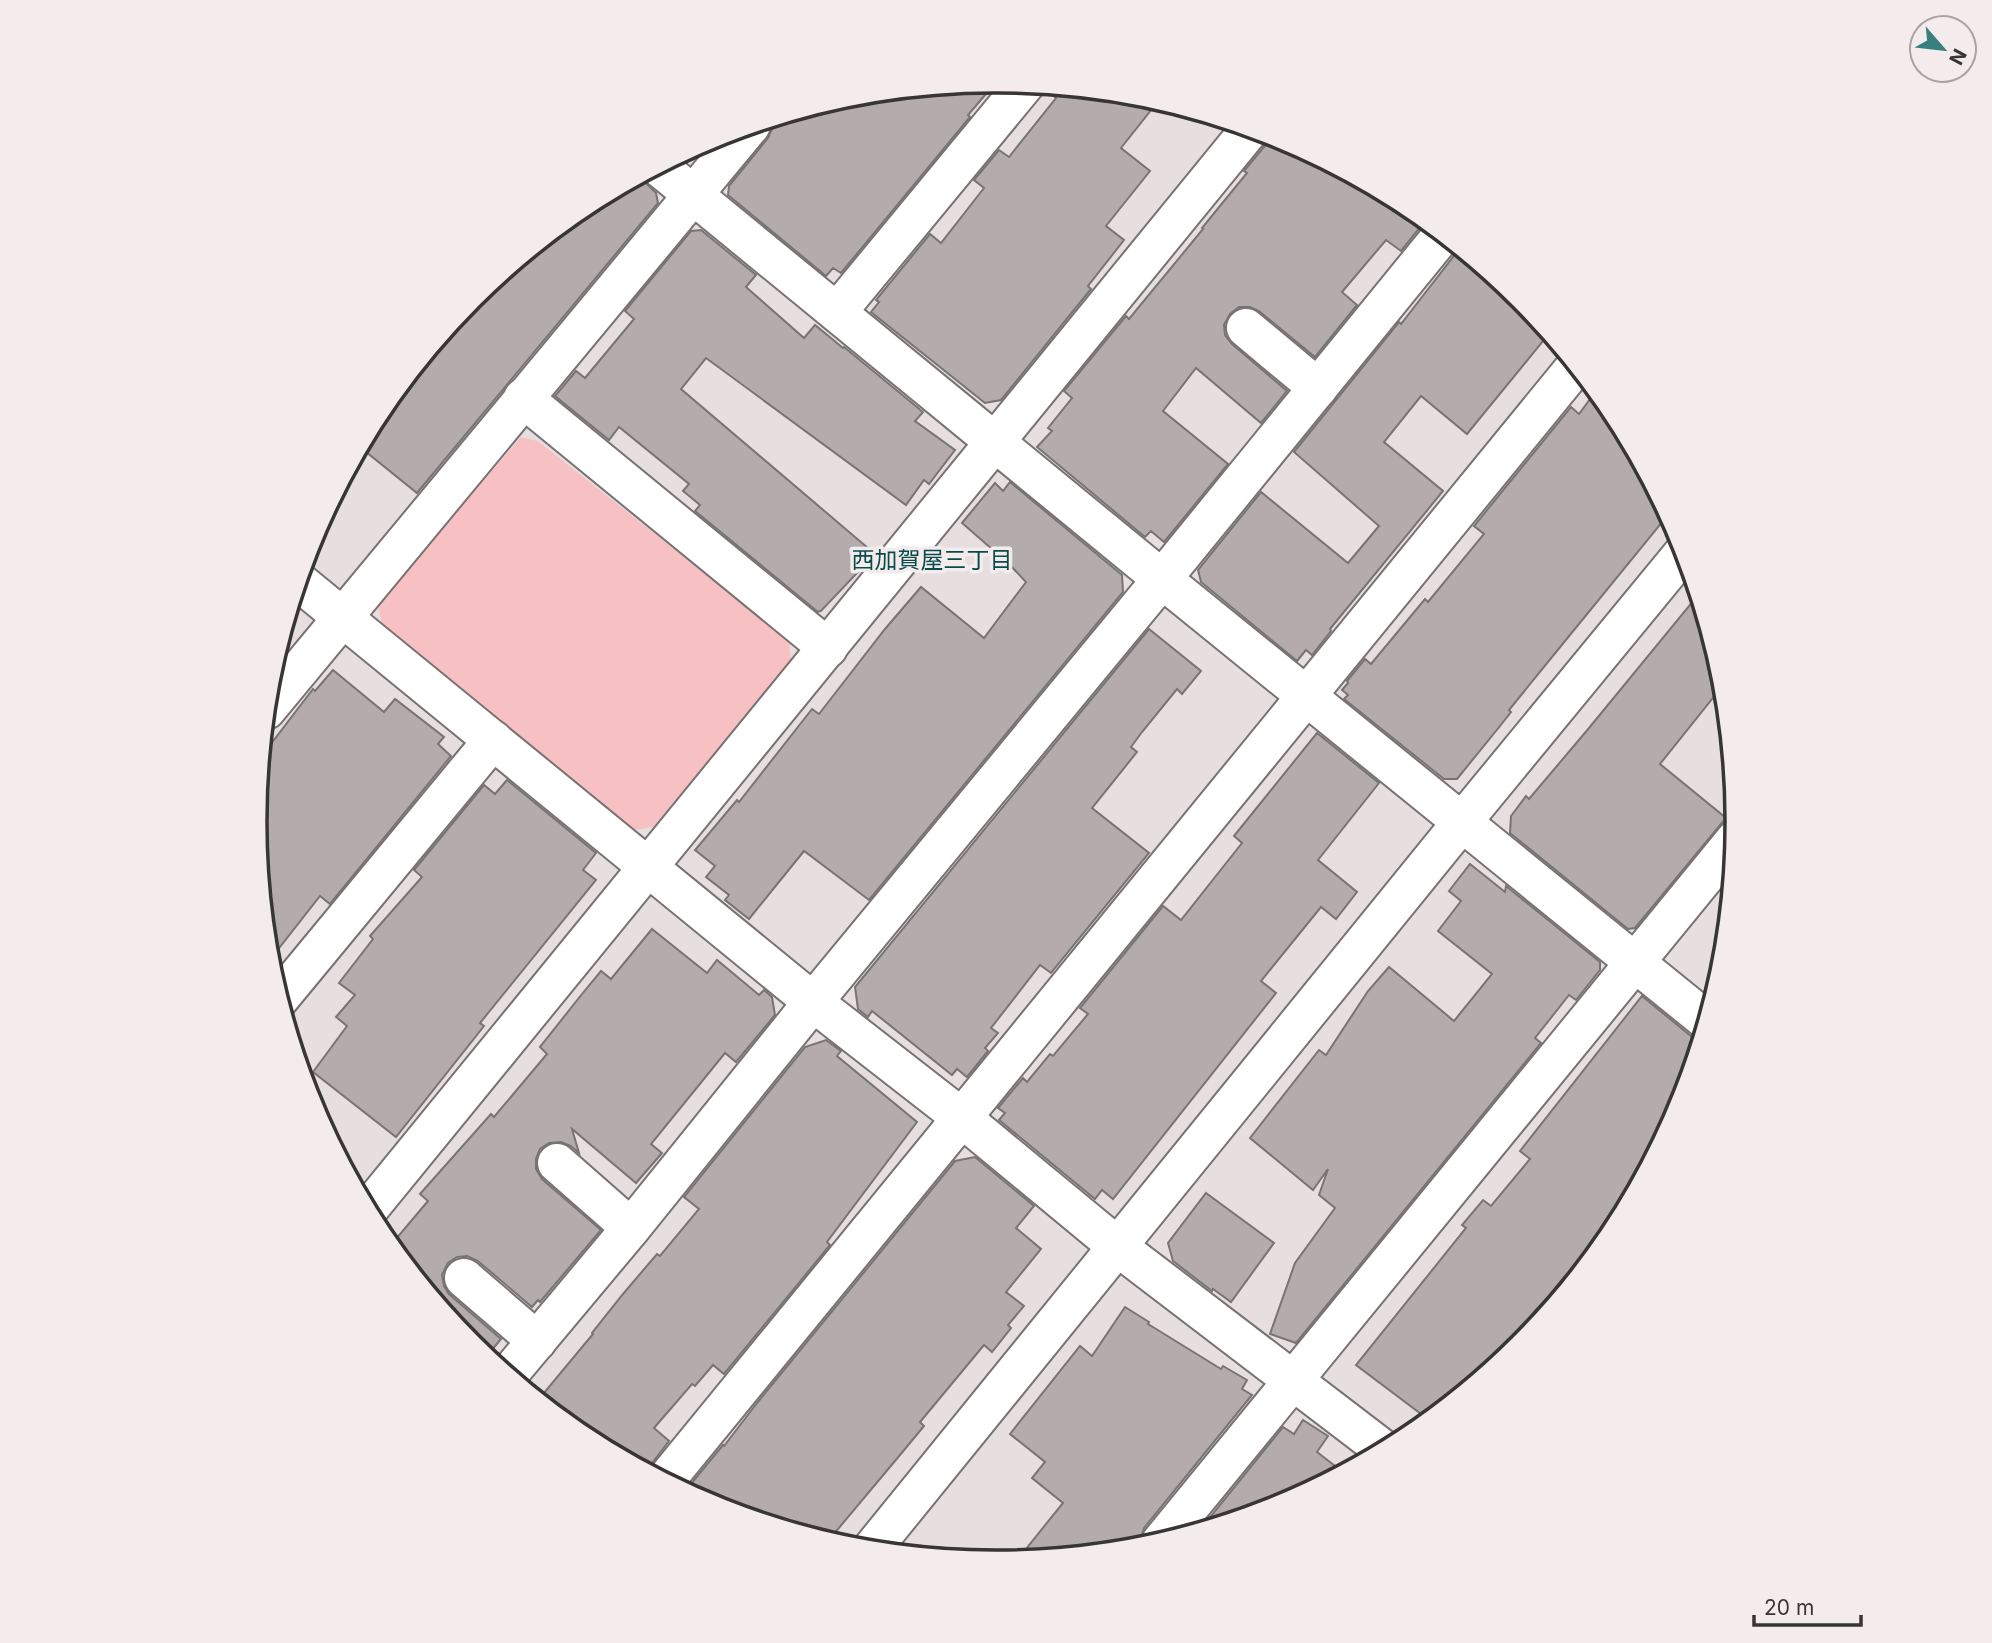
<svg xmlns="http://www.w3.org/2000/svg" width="1992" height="1643" viewBox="0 0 1992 1643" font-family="Inter,'Noto Sans JP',sans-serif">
  <rect width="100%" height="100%" fill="#e7dfdf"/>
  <!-- green -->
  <polygon fill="#f7c1c4" points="521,437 538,441 789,640 791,661 654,827 634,830 382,623 377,603"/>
  <!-- building -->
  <g fill="#b3abac" stroke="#797373" stroke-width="2">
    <polygon points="997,81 968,115 970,117 841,273 833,268 826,276 728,195 729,186 768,138 772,129 772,119 852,95"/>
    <polygon points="1061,87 1141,95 1159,100 1121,148 1150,171 1106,226 1124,240 1088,286 1091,289 1001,400 985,403 871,312 879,302 876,300 930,234 941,243 984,188 974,180 999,150 1009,157 1056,98 1054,96"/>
    <polygon points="1271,134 1280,137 1408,206 1426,220 1401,251 1386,240 1342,292 1357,305 1315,357 1259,311 1250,307 1239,307 1230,314 1224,325 1225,335 1232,344 1287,391 1261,423 1196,368 1163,411 1228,464 1164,542 1151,531 1145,537 1037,447 1052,431 1048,428 1072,398 1064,391 1126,316 1129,319 1203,229 1202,228 1247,173 1244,171 1268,142"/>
    <polygon points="713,137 699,154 692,148 708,139"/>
    <polygon points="639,176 656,193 658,203 417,493 360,447 454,329 449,325 473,297 585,205"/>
    <polygon points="701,230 756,275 746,287 804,338 815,325 843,348 844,347 923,412 915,421 955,450 929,484 924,480 906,505 706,358 681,389 875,554 821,611 818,612 695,511 700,505 683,491 689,484 619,427 609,440 555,396 576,371 585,378 634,319 625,311 691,231"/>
    <polygon points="1460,248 1510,289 1503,297 1548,335 1467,434 1421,396 1384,442 1443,491 1330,629 1331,631 1312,655 1306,650 1297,661 1201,582 1198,570 1261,492 1348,563 1379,526 1294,452 1399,322 1401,324"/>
    <polygon points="1593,395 1613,411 1668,515 1552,657 1509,710 1511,712 1500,726 1457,779 1444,779 1344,699 1348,695 1342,690 1348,683 1347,681 1365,659 1371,664 1425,599 1428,602 1484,534 1474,526 1571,407 1579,414"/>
    <polygon points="1010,482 1122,575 1123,592 869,900 804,851 749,919 725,900 729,895 706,877 715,866 695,850 737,800 739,802 812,709 819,714 885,629 921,587 984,638 1026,582 1009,564 962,523 995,483 1003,491"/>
    <polygon points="1698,595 1724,684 1660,764 1726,818 1635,928 1628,929 1510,833 1511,816 1526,796 1529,799 1589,728"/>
    <polygon points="1149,629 1201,671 1182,694 1177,689 1142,732 1131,747 1137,752 1092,808 1149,853 1051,973 1040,965 991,1028 998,1033 985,1048 988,1051 967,1077 957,1069 952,1075 872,1011 868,1017 858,1009 855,987"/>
    <polygon points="333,670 384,712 395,699 444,737 438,744 451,756 330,904 320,896 269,961 255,821 261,757 313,689 315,691"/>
    <polygon points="1317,733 1379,783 1318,860 1357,892 1336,919 1321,907 1261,981 1276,993 1113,1199 1102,1190 1095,1199 999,1120 1005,1113 998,1108 1023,1078 1027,1082 1050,1054 1053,1056 1088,1014 1080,1008 1163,906 1181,920 1242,843 1234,836"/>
    <polygon points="507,780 596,853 583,870 596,880 480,1023 484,1026 396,1137 313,1072 347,1026 336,1017 355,995 339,983 373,939 370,936 422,877 414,870 484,785 495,794"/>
    <polygon points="1470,864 1505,892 1506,886 1600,962 1600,970 1576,1000 1569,995 1535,1038 1541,1043 1296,1343 1270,1334 1295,1263 1335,1208 1319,1195 1328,1169 1313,1190 1250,1138 1319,1050 1326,1055 1368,991 1389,967 1454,1021 1492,974 1438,931 1461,901 1449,891"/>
    <polygon points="652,929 707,973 717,960 759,995 764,990 772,997 775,1015 736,1062 725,1053 651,1144 662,1153 636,1183 572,1129 579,1153 571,1146 561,1142 549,1143 540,1149 536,1159 536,1169 542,1179 601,1230 540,1302 538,1300 532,1307 478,1261 467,1256 457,1257 448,1263 442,1275 444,1286 449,1294 501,1339 486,1357 472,1345 390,1246 428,1201 420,1194 491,1114 494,1117 547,1054 540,1047 582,994 601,971 611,979"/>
    <polygon points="1714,978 1719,980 1713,998 1705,991"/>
    <polygon points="1642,996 1692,1037 1700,1041 1680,1105 1612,1234 1520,1345 1429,1420 1356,1365 1466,1228 1462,1225 1483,1200 1491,1206 1530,1159 1520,1151"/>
    <polygon points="826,1040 841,1051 837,1056 917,1122 827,1242 830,1245 724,1374 713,1365 695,1386 692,1384 654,1428 669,1441 646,1471 584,1437 538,1400 593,1334 592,1333 623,1294 657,1254 660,1256 699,1209 684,1197 805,1047"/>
    <polygon points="975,1157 1034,1206 1016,1228 1041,1249 1006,1292 1024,1306 1008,1325 1011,1328 992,1352 984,1345 920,1422 924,1426 905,1449 828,1541 712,1506 685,1491 723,1445 724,1446 757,1403 955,1161"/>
    <polygon points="1206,1193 1274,1243 1231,1302 1213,1289 1212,1291 1173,1261 1168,1243"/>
    <polygon points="1125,1307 1149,1322 1148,1324 1221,1369 1223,1366 1247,1380 1242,1389 1252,1395 1144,1528 1140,1541 1133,1549 1017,1560 1063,1503 1032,1478 1045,1462 1010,1434 1080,1346 1092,1356"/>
    <polygon points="1303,1420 1328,1436 1317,1452 1343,1472 1279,1506 1258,1513 1247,1505 1236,1519 1199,1531 1283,1427 1294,1434"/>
  </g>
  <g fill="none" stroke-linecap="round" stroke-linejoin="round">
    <!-- minor casing -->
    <g stroke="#787272" stroke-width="42">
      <g id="minor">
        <polyline points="658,166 1162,579 1706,1020"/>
        <polyline points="837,312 1026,83"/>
        <polyline points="1246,328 1318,388"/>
        <polyline points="523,398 828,648"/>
        <polyline points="298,581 813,1002 962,1118 1118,1247 1384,1450"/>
        <polyline points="266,710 751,125"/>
        <polyline points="279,999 493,740"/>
        <polyline points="557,1163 631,1228"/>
        <polyline points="368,1210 1251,128"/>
        <polyline points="464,1278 537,1341"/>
        <polyline points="508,1375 631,1228 813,1002 1162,579 1443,234"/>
        <polyline points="665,1481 1576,366"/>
        <polyline points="1161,1542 1735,840"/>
        <polyline points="871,1550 1462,822 1685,551"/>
      </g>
    </g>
    <!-- minor -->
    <use href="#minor" stroke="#fff" stroke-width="38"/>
  </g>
  <g text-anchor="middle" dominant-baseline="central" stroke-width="7" stroke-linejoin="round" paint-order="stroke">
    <!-- neighbourhood labels -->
    <g font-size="23" fill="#0a4b4b" stroke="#f4ecec">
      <text x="932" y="560">西加賀屋三丁目</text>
    </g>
  </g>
  <!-- crop -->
  <path d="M0 0H1992V1643H0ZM995 93H997A728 728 0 0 1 1725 821V822A728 728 0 0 1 997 1550H995A728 728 0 0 1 267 822V821A728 728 0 0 1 995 93Z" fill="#f4ecec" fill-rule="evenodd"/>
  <path fill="none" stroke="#383535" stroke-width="3.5" d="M995 93H997A728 728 0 0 1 1725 821V822A728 728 0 0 1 997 1550H995A728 728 0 0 1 267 822V821A728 728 0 0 1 995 93Z"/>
  <!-- north arrow -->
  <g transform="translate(1943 49) rotate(118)"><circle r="33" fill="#f4ecec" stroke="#a9a3a3" stroke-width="2"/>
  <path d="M0-5L12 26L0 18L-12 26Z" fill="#37807f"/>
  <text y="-10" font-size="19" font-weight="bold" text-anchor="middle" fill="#383535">N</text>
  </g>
  <!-- scale -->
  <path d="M1754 1615v10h107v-10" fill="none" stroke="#383535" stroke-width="3.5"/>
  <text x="1764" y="1615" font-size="21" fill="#383535" stroke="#f4ecec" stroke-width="5" paint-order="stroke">20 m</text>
</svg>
